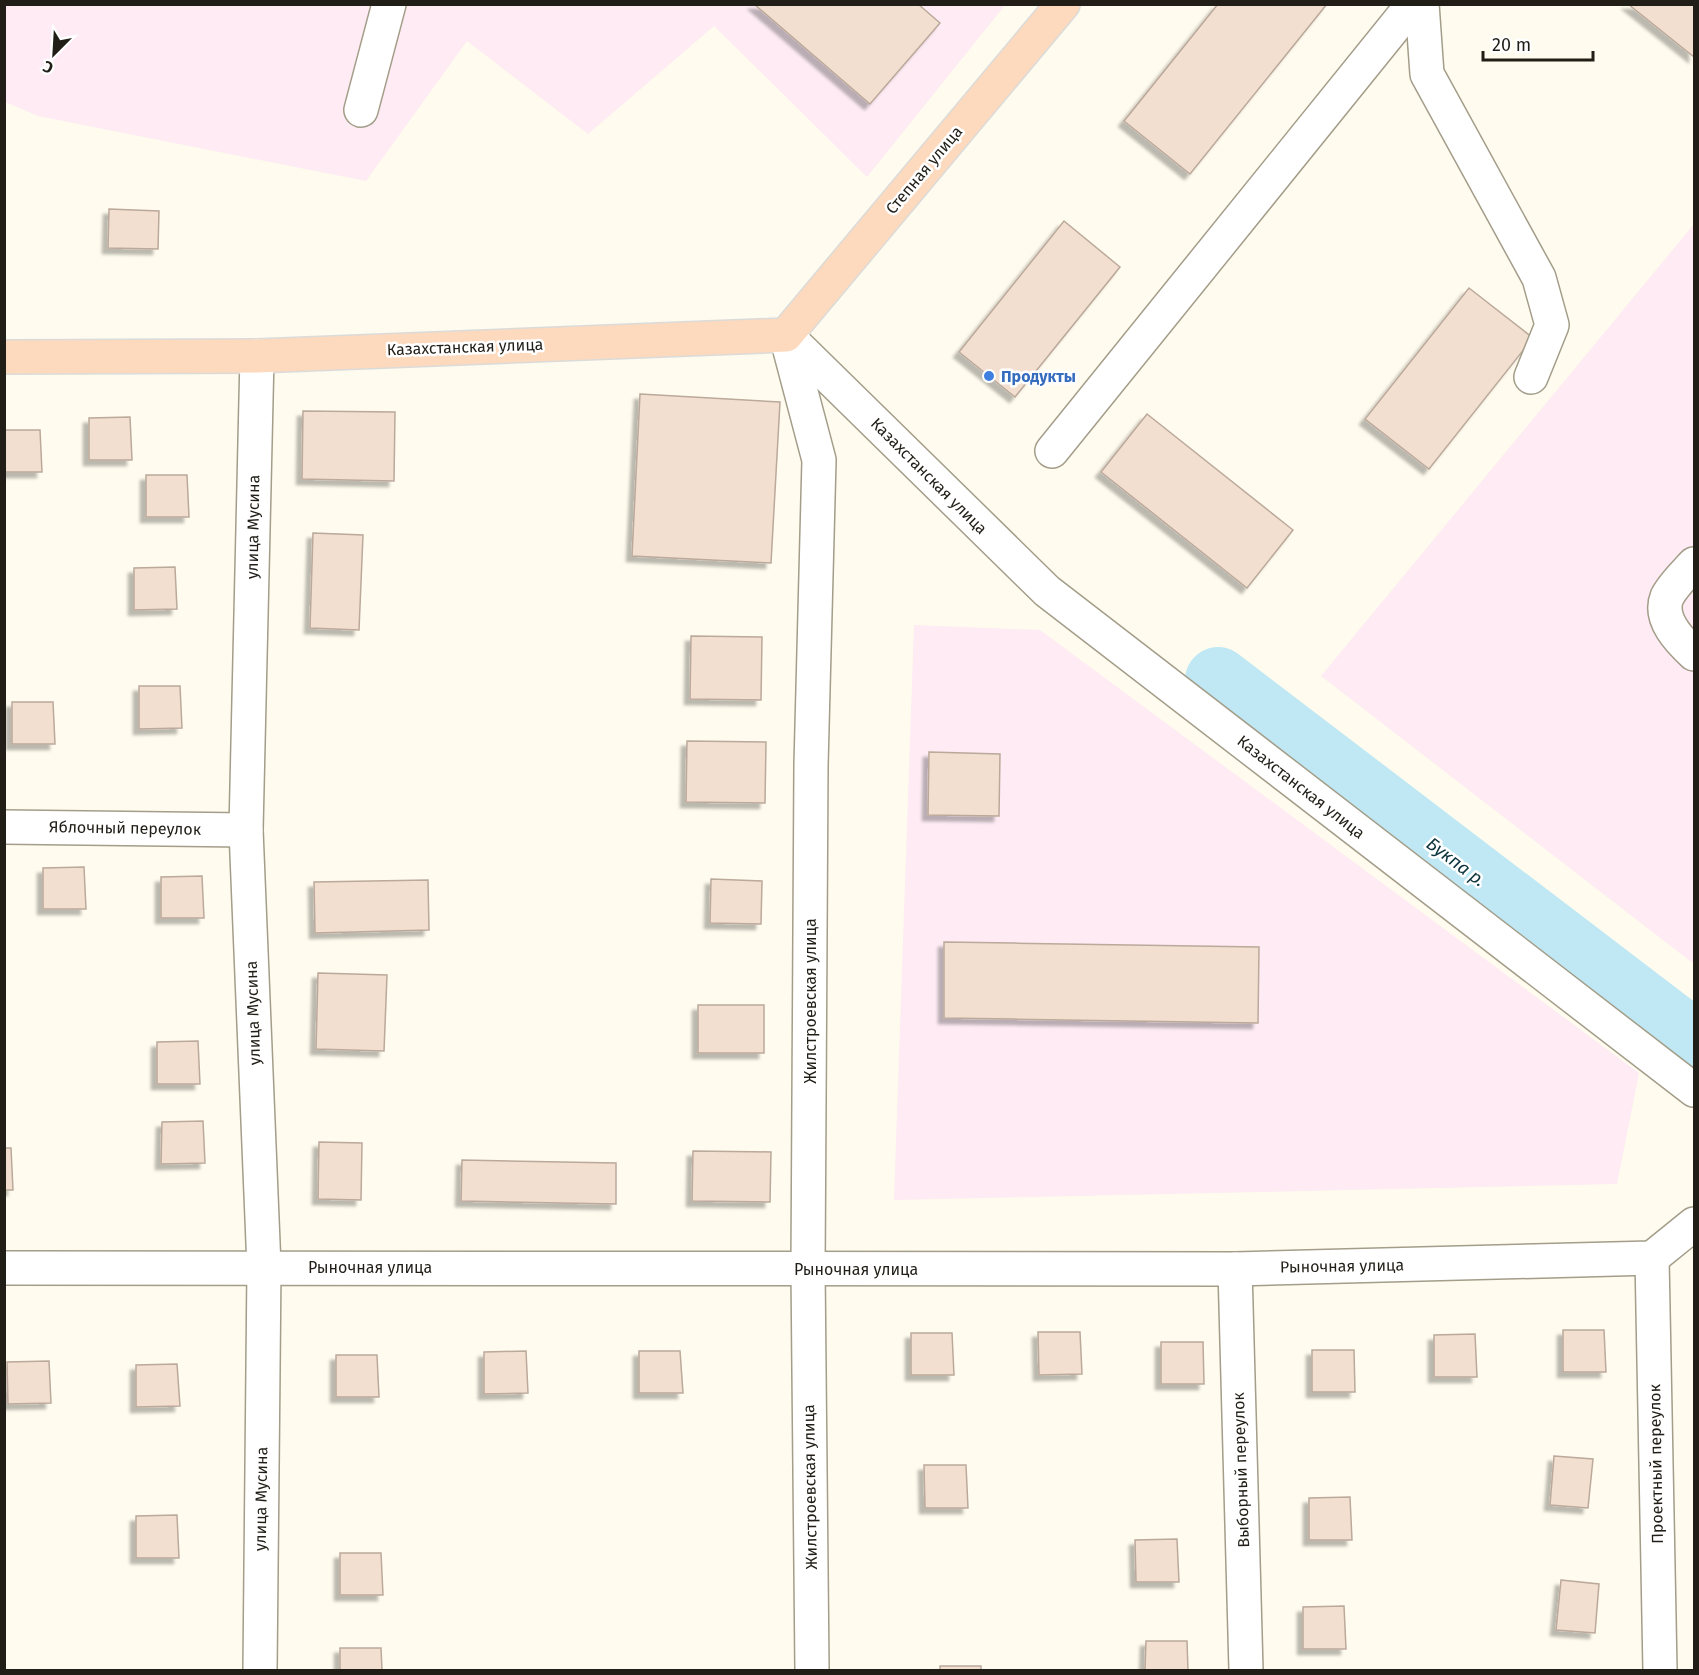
<svg xmlns="http://www.w3.org/2000/svg" width="1699" height="1675" viewBox="0 0 1699 1675" font-family="'Fira Sans',sans-serif">
  <defs>
    <filter id="shadow"><feDropShadow dx="-5.5" dy="5.5" stdDeviation="1.5" flood-color="#0004"/></filter>
  </defs>
  <rect width="100%" height="100%" fill="#fffbee"/>
  <!-- industrial -->
  <g fill="#feebf4">
    <polygon points="4,5 1005,5 867,177 714,26 588,134 467,41 366,181 38,116 5,102"/>
    <polygon points="1694,224 1694,964 1321,676"/>
    <polygon points="914,625 1040,630 1639,1073 1617,1184 894,1200"/>
  </g>
  <g fill="none" stroke-linecap="round" stroke-linejoin="round">
    <!-- river -->
    <polyline stroke="#bfe8f4" stroke-width="66" points="1218,680 1694,1043"/>
  </g>
  <!-- building -->
  <g fill="#f2dfd0" stroke="#bba99b" stroke-width="1.5" filter="url(#shadow)">
    <polygon points="754,4 918,4 940,23 870,104"/>
    <polygon points="1218,4 1327,4 1190,174 1124,121"/>
    <polygon points="1628,4 1694,4 1694,57"/>
    <polygon points="109,209 159,211 158,249 108,248"/>
    <polygon points="1064,221 1120,267 1015,397 959,352"/>
    <polygon points="1469,288 1533,338 1429,469 1365,419"/>
    <polygon points="640,394 780,402 771,563 632,556"/>
    <polygon points="303,411 395,412 394,481 302,479"/>
    <polygon points="1147,414 1293,530 1247,588 1101,472"/>
    <polygon points="130,417 132,460 89,460 89,418"/>
    <polygon points="4,430 40,430 42,472 4,472"/>
    <polygon points="146,475 187,475 189,517 146,517"/>
    <polygon points="313,533 363,535 359,630 310,628"/>
    <polygon points="175,567 177,609 134,610 134,568"/>
    <polygon points="691,636 762,637 761,700 690,699"/>
    <polygon points="139,686 180,686 182,728 139,729"/>
    <polygon points="12,702 53,702 55,744 12,744"/>
    <polygon points="687,741 766,742 765,803 686,802"/>
    <polygon points="929,752 1000,754 999,816 928,815"/>
    <polygon points="84,867 86,909 43,909 43,868"/>
    <polygon points="202,876 204,918 161,918 161,877"/>
    <polygon points="711,879 762,881 761,924 710,923"/>
    <polygon points="428,880 429,930 315,933 314,882"/>
    <polygon points="944,942 1259,947 1258,1023 944,1018"/>
    <polygon points="318,973 387,975 384,1051 316,1049"/>
    <rect x="698" y="1005" width="66" height="48"/>
    <polygon points="198,1041 200,1084 157,1084 157,1042"/>
    <polygon points="203,1121 205,1163 161,1164 162,1122"/>
    <polygon points="319,1142 362,1143 361,1200 318,1199"/>
    <polygon points="4,1148 11,1148 13,1190 4,1190"/>
    <polygon points="693,1151 771,1152 770,1202 692,1201"/>
    <polygon points="462,1160 616,1163 616,1204 461,1201"/>
    <polygon points="1563,1330 1604,1330 1606,1372 1563,1372"/>
    <polygon points="1038,1332 1080,1332 1082,1374 1039,1375"/>
    <polygon points="911,1333 952,1333 954,1375 911,1375"/>
    <polygon points="1475,1334 1477,1377 1434,1377 1434,1335"/>
    <polygon points="1161,1342 1203,1342 1204,1384 1161,1384"/>
    <polygon points="1312,1350 1354,1350 1355,1392 1312,1392"/>
    <polygon points="526,1351 528,1393 484,1394 484,1352"/>
    <polygon points="639,1351 680,1351 683,1393 639,1393"/>
    <polygon points="336,1355 377,1355 379,1397 336,1397"/>
    <polygon points="49,1361 51,1403 8,1404 7,1362"/>
    <polygon points="177,1364 180,1406 136,1407 136,1365"/>
    <polygon points="1554,1456 1593,1459 1588,1508 1550,1505"/>
    <polygon points="924,1465 966,1465 968,1508 925,1508"/>
    <polygon points="1350,1497 1352,1540 1309,1540 1309,1498"/>
    <polygon points="177,1515 179,1558 136,1558 136,1516"/>
    <polygon points="1177,1539 1179,1582 1136,1582 1135,1540"/>
    <polygon points="340,1553 381,1553 383,1595 340,1595"/>
    <polygon points="1561,1580 1599,1584 1595,1633 1556,1630"/>
    <polygon points="1344,1606 1346,1649 1303,1649 1303,1607"/>
    <polygon points="1146,1641 1187,1641 1188,1670 1145,1670"/>
    <polygon points="340,1648 381,1648 382,1670 340,1670"/>
    <rect x="940" y="1666" width="41" height="4"/>
  </g>
  <g fill="none" stroke-linecap="round" stroke-linejoin="round">
    <!-- minor casing -->
    <g stroke="#a39d89" stroke-width="36">
      <g id="minor">
        <polyline points="1422,4 1427,74 1539,278 1552,325 1531,377"/>
        <polyline points="361,110 389,4"/>
        <polyline points="786,335 819,460 811,765 808,1269 812,1670"/>
        <polyline points="787,336 1047,591 1694,1090"/>
        <polyline points="257,356 246,830 264,1267 260,1670"/>
        <polyline points="1052,451 1413,4"/>
        <path d="M1694,564C1686,573 1673,585 1667,597C1658,619 1680,641 1694,654"/>
        <polyline points="4,827 246,830"/>
        <polyline points="1652,1258 1660,1670"/>
        <polyline points="4,1268 1235,1269 1652,1258 1694,1224"/>
        <polyline points="1235,1269 1246,1670"/>
      </g>
    </g>
    <!-- major casing -->
    <g stroke="#dbdbda" stroke-width="36">
      <polyline id="major" points="4,357 257,356 786,335 1063,4"/>
    </g>
    <!-- minor -->
    <use href="#minor" stroke="#fff" stroke-width="33"/>
    <!-- major -->
    <use href="#major" stroke="#fdd9bd" stroke-width="33"/>
  </g>
  <!-- markers -->
  <circle fill="#3f7fe0" stroke="#fff" stroke-width="2" cx="989" cy="376" r="6"/>
  <g text-anchor="middle" dominant-baseline="central" stroke-width="5" stroke-linejoin="round" paint-order="stroke">
    <!-- street labels -->
    <g font-size="16" fill="#201e16" stroke="#fff">
      <text transform="translate(924 170) rotate(-50)">Степная улица</text>
      <text transform="translate(465 347) rotate(-2)">Казахстанская улица</text>
      <text transform="translate(929 476) rotate(45)">Казахстанская улица</text>
      <text transform="translate(253 527) rotate(-89)">улица Мусина</text>
      <text transform="translate(1301 787) rotate(38)">Казахстанская улица</text>
      <text transform="translate(125 828) rotate(1)">Яблочный переулок</text>
      <text transform="translate(810 1001) rotate(-90)">Жилстроевская улица</text>
      <text transform="translate(253 1013) rotate(-92)">улица Мусина</text>
      <text transform="translate(1342 1266) rotate(-1)">Рыночная улица</text>
      <text x="370" y="1267">Рыночная улица</text>
      <text x="856" y="1269">Рыночная улица</text>
      <text transform="translate(1656 1464) rotate(-91)">Проектный переулок</text>
      <text transform="translate(1241 1470) rotate(-92)">Выборный переулок</text>
      <text transform="translate(810 1487) rotate(-91)">Жилстроевская улица</text>
      <text transform="translate(261 1499) rotate(-89)">улица Мусина</text>
    </g>
    <!-- shop labels -->
    <g font-size="16" font-weight="bold" fill="#366cbe" stroke="#fff" text-anchor="start">
      <text x="1001" y="376">Продукты</text>
    </g>
    <!-- water labels -->
    <g font-size="18" font-style="italic" fill="#0e353e" stroke="#fff">
      <text transform="translate(1456 862) rotate(37)">Букпа р.</text>
    </g>
  </g>
  <!-- border -->
  <rect width="1699" height="1675" fill="none" stroke="#201e16" stroke-width="12"/>
  <!-- north arrow -->
  <g transform="translate(54 54) rotate(204)" stroke="#ffffff" stroke-width="4.5" paint-order="stroke">
  <path d="M0-4.5L10 22L0 15L-10 22Z" fill="#201e16"/>
  <text y="-9" font-size="16" font-weight="bold" text-anchor="middle" fill="#201e16">С</text>
  </g>
  <!-- scale -->
  <path d="M1483 51v9h110v-9" fill="none" stroke="#201e16" stroke-width="3"/>
  <text x="1492" y="51" font-size="18" fill="#201e16" stroke="#ffffff" stroke-width="4.5" paint-order="stroke">20 m</text>
</svg>
